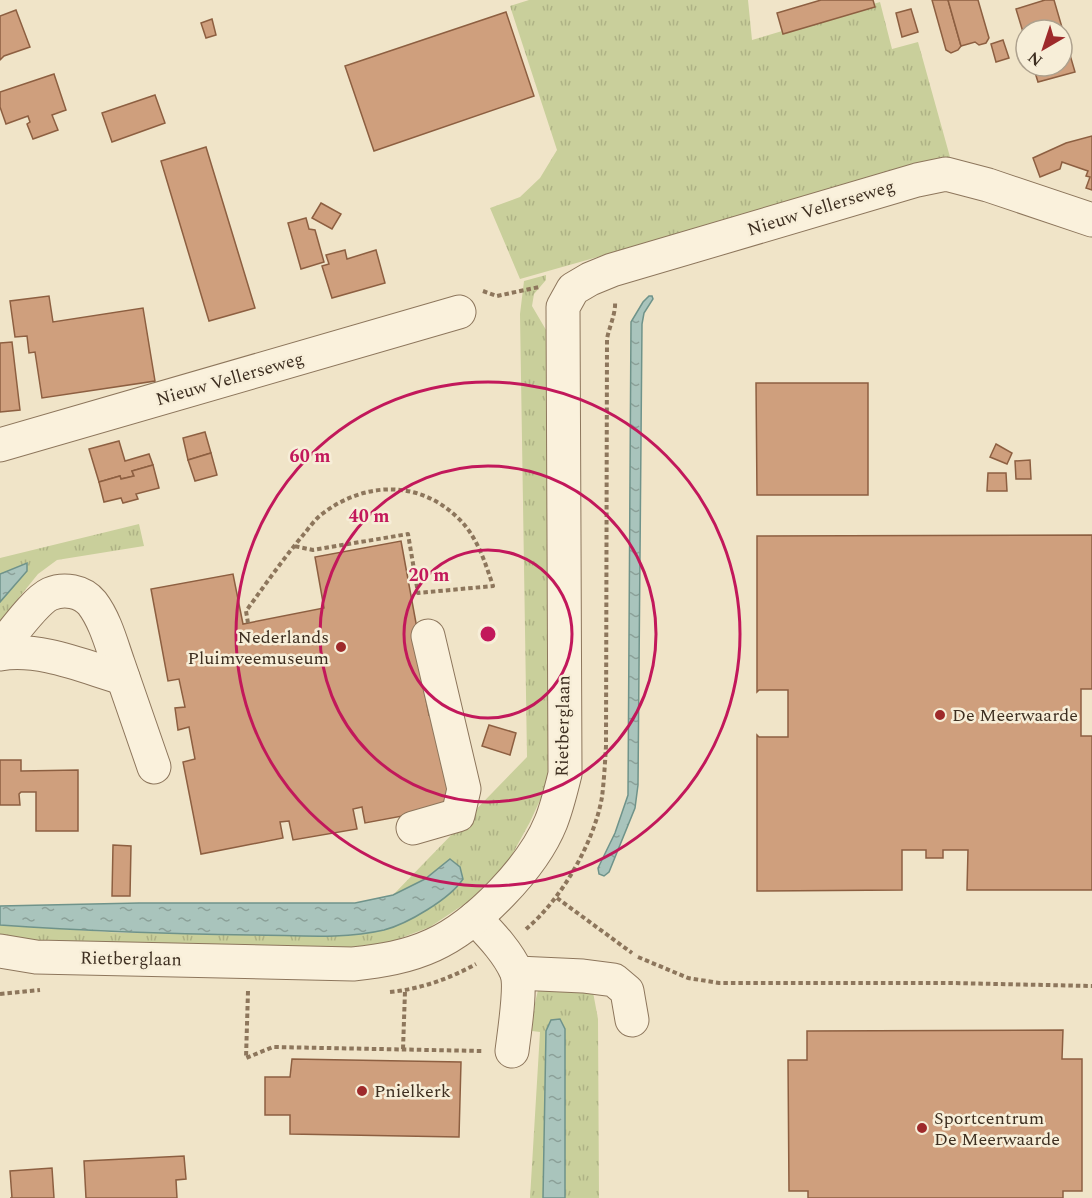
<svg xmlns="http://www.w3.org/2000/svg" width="1092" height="1198" viewBox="0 0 1092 1198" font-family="Spectral,serif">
  <defs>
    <pattern id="grass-tufts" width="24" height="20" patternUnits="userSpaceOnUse" patternTransform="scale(1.5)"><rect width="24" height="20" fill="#c9cf9b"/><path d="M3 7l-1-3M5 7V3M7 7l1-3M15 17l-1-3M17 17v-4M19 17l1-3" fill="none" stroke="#aeb285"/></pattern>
    <pattern id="water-ripples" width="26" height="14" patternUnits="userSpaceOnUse" patternTransform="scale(1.5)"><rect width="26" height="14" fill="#a9c4bc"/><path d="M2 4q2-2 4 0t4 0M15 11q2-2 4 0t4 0" fill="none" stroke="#8ba098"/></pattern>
  </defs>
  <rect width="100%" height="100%" fill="#f0e4c8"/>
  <!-- grass -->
  <g fill="url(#grass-tufts)">
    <polygon points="529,0 748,0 752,40 880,2 892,49 918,42 950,157 520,279 490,208 520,197 540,178 557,150 510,6"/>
    <polygon points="546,275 546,280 534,294 532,306 549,335 551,745 546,787 530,822 508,862 469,901 430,927 385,944 340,948 20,941 0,939 0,925 123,933 385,930 450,859 425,879 393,895 527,757 520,314 524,281"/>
    <polygon points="139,524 144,546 57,560 38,574 0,621 0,558"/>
    <polygon points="538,990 593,992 598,1019 599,1198 565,1198 565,1029 560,1019 543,1198 530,1198 540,1032 532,1031 535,1003"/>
  </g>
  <!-- water -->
  <g fill="url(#water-ripples)" stroke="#6f938a" stroke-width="1.5">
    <polygon points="649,296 652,296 653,299 644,313 642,324 638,785 635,808 609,872 604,876 599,874 598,868 615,833 628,795 631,322 643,302"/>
    <polygon points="27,563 27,571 0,602 0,574"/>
    <path d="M450,859L460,867L463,879C450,899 407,924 384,930C341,940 295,935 251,935C167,934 84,931 0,925V906L139,903H355L393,895L425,879Z"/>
    <polygon points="560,1019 565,1029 565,1198 543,1198 546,1031 551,1020"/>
  </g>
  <!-- building -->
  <g fill="#cf9f7d" stroke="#8d5f41" stroke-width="1.5">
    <polygon points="821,0 873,0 875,7 783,34 777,13"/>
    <polygon points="932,0 948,0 961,46 958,50 951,53 946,50"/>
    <polygon points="948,0 978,0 989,38 986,43 979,45 975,42 961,46"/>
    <polygon points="1045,0 1054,0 1075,72 1038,82 1033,66 1062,66 1062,30 1026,30 1026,42 1016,9"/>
    <polygon points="911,9 918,32 902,37 896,13"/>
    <polygon points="16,10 30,47 4,56 0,60 0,16"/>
    <polygon points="506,12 534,96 374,151 345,66"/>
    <polygon points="212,19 216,35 206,38 201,23"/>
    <polygon points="1003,40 1009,58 996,62 991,44"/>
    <polygon points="54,74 66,110 52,115 58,130 33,139 27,124 30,122 28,116 6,124 0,107 0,92"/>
    <polygon points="155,95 165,123 112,142 102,113"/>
    <polygon points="1092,136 1092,190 1086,188 1090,177 1086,176 1088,171 1062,162 1060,169 1040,177 1033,158 1066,143"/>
    <polygon points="206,147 255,308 209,321 161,161"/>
    <polygon points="321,203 341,214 332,229 312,218"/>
    <polygon points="306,218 309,229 315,230 324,262 301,269 288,223"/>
    <polygon points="345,250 347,259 376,250 385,283 332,298 322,266 329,264 326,255"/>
    <polygon points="49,296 53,322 143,308 155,381 42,398 35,352 29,353 27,336 15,337 10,301"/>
    <polygon points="12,342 20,410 0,412 0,343"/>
    <polygon points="756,383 868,383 868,495 757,495"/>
    <polygon points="205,432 211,453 188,460 183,438"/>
    <polygon points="119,441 125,461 149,454 153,465 132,471 134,476 121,479 120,476 99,482 89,449"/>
    <polygon points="996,444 1012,453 1007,464 990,457"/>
    <polygon points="211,453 217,475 195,481 188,460"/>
    <polygon points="1030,460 1031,479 1016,479 1015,461"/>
    <polygon points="153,465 159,488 136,494 138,499 123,503 121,498 104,502 99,482 120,476 121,479 134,476 132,471"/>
    <polygon points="988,473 1006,473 1007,491 987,491"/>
    <polygon points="1092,535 1092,689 1081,689 1081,736 1092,736 1092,890 967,890 968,850 943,850 943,858 926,858 926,850 902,850 902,890 757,891 757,735 759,737 788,737 788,690 759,690 757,692 757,536"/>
    <polygon points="401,541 418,634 414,635 429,715 434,714 451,807 365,823 362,807 353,809 357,829 293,840 289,821 280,822 283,838 201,854 183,762 195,759 189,727 178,730 175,708 185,707 179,679 168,681 151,589 233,574 243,624 324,608 315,557"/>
    <polygon points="489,725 516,733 510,755 482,746"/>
    <polygon points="0,760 21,760 21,771 78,770 78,831 36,831 36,792 21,792 19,794 20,805 0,805"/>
    <polygon points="113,845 131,846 130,896 112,896"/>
    <polygon points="1063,1030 1062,1059 1082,1059 1082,1191 1063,1191 1063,1198 808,1198 808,1191 789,1191 788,1060 807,1060 807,1031"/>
    <polygon points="292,1059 461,1062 459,1137 290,1134 290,1115 265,1115 265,1077 290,1077"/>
    <polygon points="184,1156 186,1179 176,1180 177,1198 86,1198 84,1161"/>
    <polygon points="52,1168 54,1198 10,1198 12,1198 10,1171"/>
  </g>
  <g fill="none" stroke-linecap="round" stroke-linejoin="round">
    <!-- minor casing -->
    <g stroke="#8d765c" stroke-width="35">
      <g id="minor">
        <polyline points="0,445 459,312"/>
        <path d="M0,648C12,634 35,601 50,594C64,588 82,591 92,603C105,620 111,643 118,663C130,697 142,732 154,767"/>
        <path d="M0,654C40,647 85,667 123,678"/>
        <polyline points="413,828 458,815 464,789 428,636"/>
        <path d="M475,918C490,934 507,951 516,971C522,985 514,1034 512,1051"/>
        <path d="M0,951L36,957L353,964C381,961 407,957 433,945C477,925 533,867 551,822C557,807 561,790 565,774L563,307L573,289L590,279L612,270L917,180L946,174L988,185L1092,220"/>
        <polyline points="517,973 583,976 614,980 627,991 632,1020"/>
      </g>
    </g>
    <!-- path -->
    <g stroke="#8d765c" stroke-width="4" stroke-dasharray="4.5 3" stroke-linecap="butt">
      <polyline points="483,291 497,296 539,287"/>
      <path d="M248,623L246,611C265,585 283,559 304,534C309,528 315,519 322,514C364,482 418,479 458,518C477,536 485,562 493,586L418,593L408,534L313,550L294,546"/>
      <polyline points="557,898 632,953"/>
      <path d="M526,929C561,900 594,843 602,797C604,781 605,763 606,746L607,339C609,327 616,314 615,301"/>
      <polyline points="638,957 688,978 719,983 951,983 1092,986"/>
      <polyline points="248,991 246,1058 273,1047 482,1051"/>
      <path d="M390,992C420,989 449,979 476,964"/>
      <polyline points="0,994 40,990"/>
      <polyline points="403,1049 405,991"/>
    </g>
    <!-- minor -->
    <use href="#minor" stroke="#faf1dc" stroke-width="33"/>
  </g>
  <!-- distance rings -->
  <g fill="none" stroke="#c2185b" stroke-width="3">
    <circle cx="488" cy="634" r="84"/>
    <circle cx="488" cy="634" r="168"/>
    <circle cx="488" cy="634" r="252"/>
  </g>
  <!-- markers -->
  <g fill="#9e2a2b" stroke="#f7eed8" stroke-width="2">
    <circle cx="341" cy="647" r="6"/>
    <circle cx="940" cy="715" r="6"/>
    <circle cx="362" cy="1091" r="6"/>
    <circle cx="922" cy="1128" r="6"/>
  </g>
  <g text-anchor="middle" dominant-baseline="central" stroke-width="5" stroke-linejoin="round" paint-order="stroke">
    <!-- street labels -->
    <g font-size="18" fill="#3d2e20" stroke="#f7eed8">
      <text transform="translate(821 208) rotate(-17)">Nieuw Vellerseweg</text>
      <text transform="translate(230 379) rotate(-16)">Nieuw Vellerseweg</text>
      <text transform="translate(563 726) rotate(-89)">Rietberglaan</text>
      <text transform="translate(131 959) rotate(1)">Rietberglaan</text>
    </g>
    <!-- poi labels -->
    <g font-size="18" fill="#3d2e20" stroke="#f7eed8" text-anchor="start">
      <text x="329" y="637" text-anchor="end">Nederlands<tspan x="329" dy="21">Pluimveemuseum</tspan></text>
      <text x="952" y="715">De Meerwaarde</text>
      <text x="374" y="1091">Pnielkerk</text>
      <text x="934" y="1118">Sportcentrum<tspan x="934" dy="21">De Meerwaarde</tspan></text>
    </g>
  </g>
  <circle cx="488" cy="634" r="9" fill="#c2185b" stroke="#f7eed8" stroke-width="3"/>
  <g font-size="18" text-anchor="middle" font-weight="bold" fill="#c2185b" stroke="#f7eed8" stroke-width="5" stroke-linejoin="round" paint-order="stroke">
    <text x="310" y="462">60 m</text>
    <text x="369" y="522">40 m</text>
    <text x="429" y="581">20 m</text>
  </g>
  <!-- north arrow -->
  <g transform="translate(1044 48) rotate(219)"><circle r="28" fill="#f7eed8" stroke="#ada18e" stroke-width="1.5"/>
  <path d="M0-4.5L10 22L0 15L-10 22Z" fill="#9e2a2b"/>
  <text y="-9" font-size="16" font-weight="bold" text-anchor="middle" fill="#3d2e20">N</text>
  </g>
</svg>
